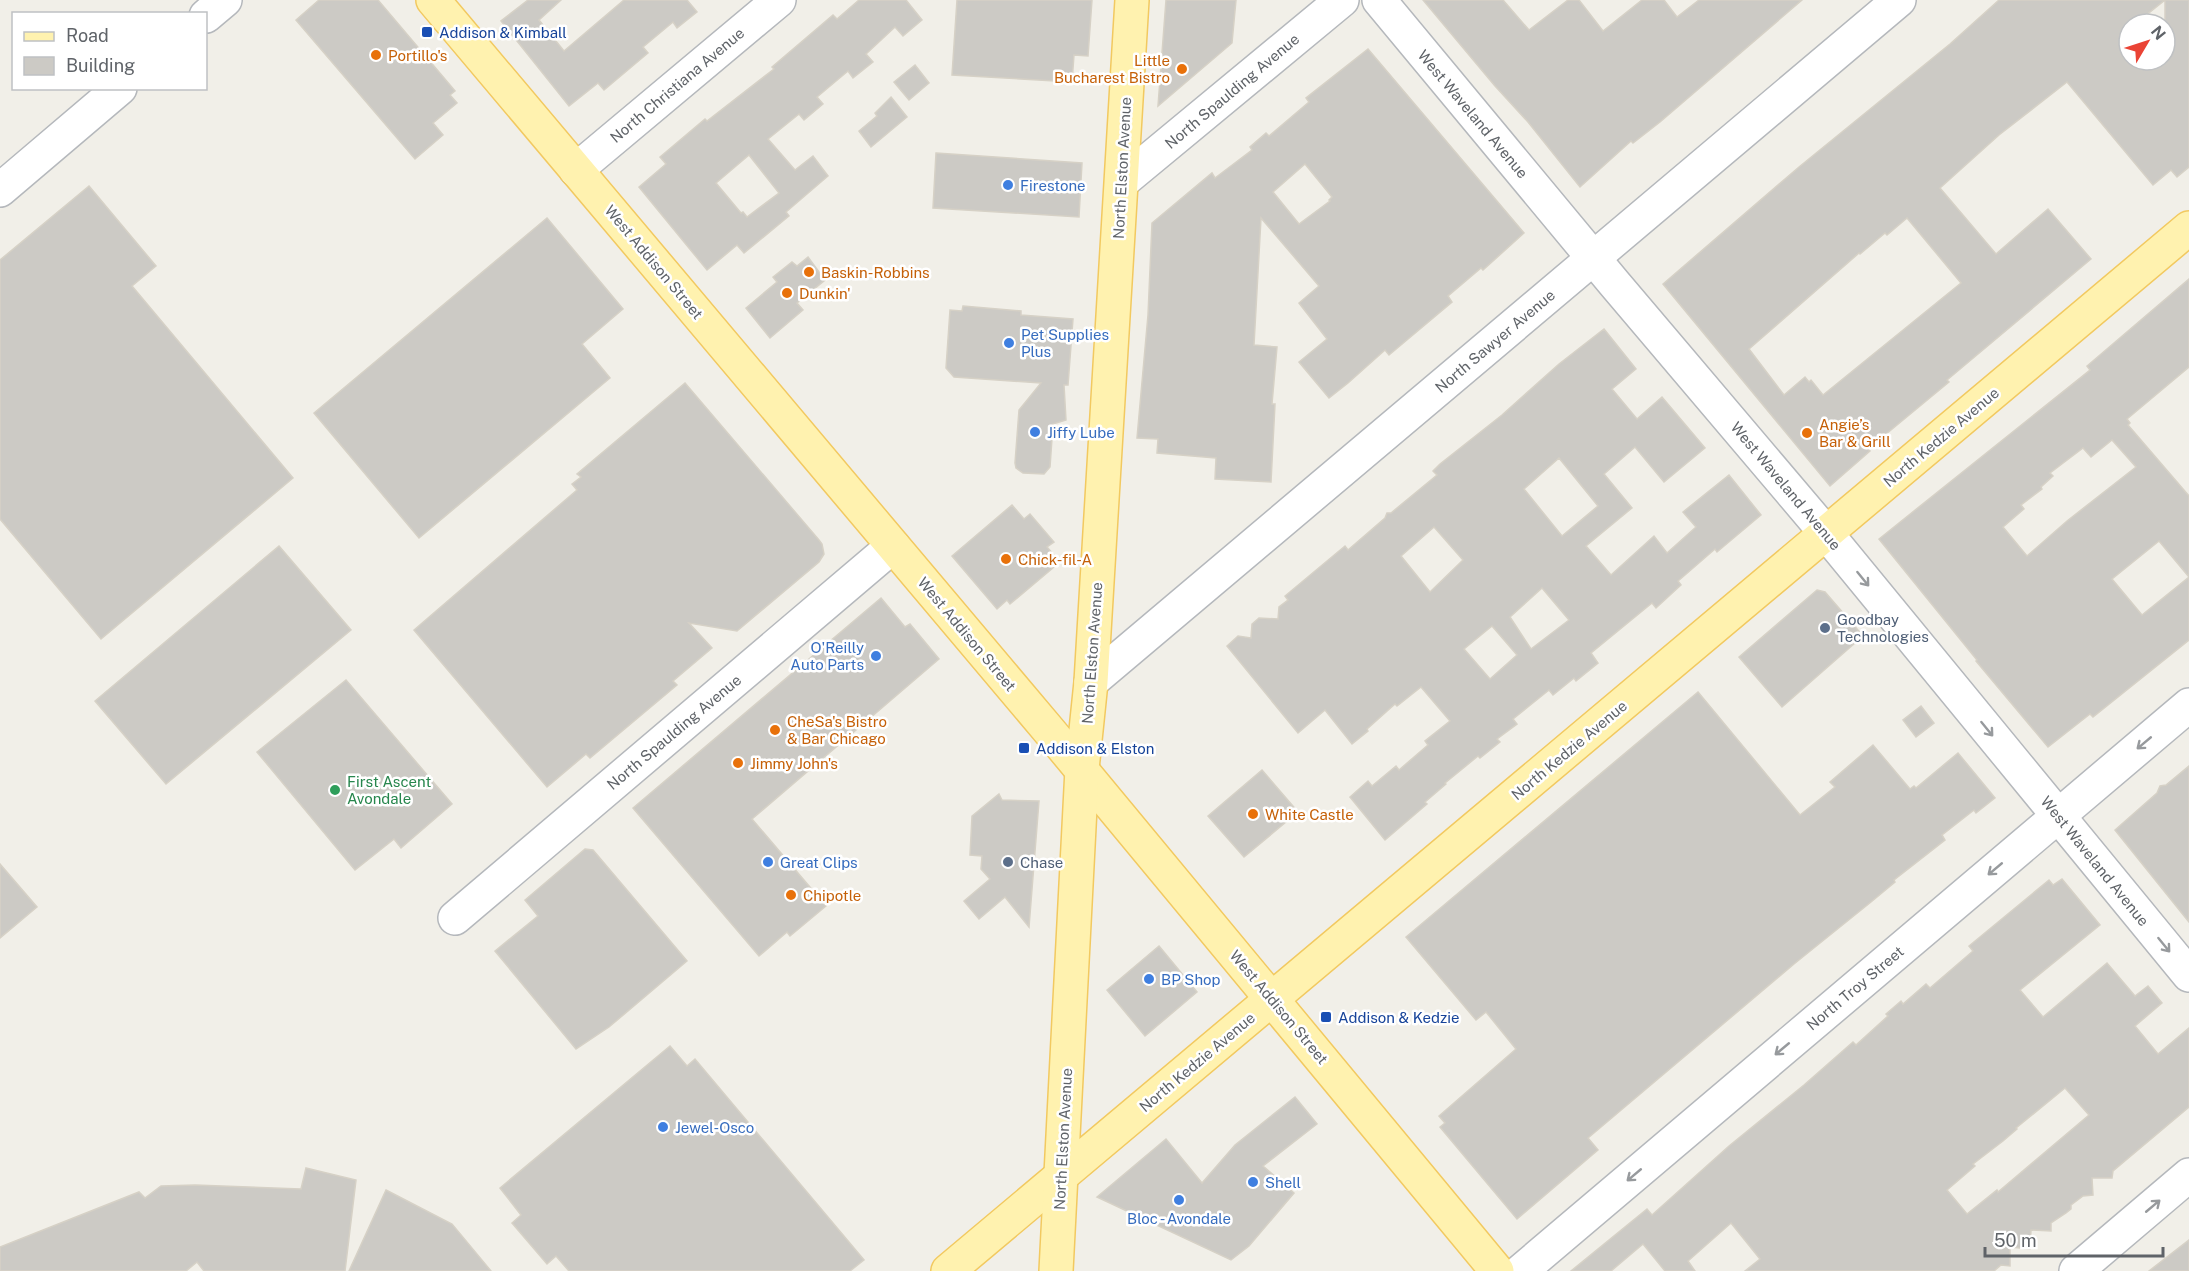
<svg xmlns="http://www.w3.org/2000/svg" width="2189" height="1271" viewBox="0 0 2189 1271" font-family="'Public Sans',sans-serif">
  <rect width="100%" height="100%" fill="#f1efe8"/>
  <!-- building -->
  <g fill="#cccac5" stroke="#d6d1c6" stroke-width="1.5" fill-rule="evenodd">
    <polygon points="319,0 378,0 455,91 450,95 457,103 433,123 443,135 415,159 296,20"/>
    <polygon points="528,0 561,0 539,20 564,51 624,0 687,0 697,12 677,28 673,22 643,47 648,53 604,90 598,83 569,106 501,21"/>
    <path d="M859,0H906L922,20L903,36L895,27L866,54L873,62L853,78L848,71L817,97L823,104L804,120L799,114L768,139L795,170L813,156L828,176L786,212L789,216L744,253L737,245L707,270L639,187L666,164L660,157L705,119L707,121L774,69L772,67L833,15L837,19ZM749,155L779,193L747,217L743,212L741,213L716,183Z"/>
    <polygon points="957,0 1092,0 1088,56 1074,55 1072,82 952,75"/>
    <polygon points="1166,0 1236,0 1232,43 1158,106"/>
    <polygon points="1423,0 1503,0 1529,30 1568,0 1579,0 1603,31 1642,0 1664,0 1677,17 1699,0 1802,0 1660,122 1633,143 1631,141 1580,187 1528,122 1495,86"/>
    <path d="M1999,0H2165L2135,24H2129V60H2165V0H2189V167L2177,177L2171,170L2153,185L2067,82L1999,135L1940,188L1996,254L2048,209L2091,259L1947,380L1949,382L1868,449L1870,451L1830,486L1663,284L1799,167L1950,44ZM1907,218L1961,283L1823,395L1811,380L1809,382L1805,377L1784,395L1749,349L1859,253L1860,254L1885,233L1887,235Z"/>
    <path d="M1368,49L1524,233L1483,270L1481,268L1448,296L1452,302L1389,355L1385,350L1348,383L1329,398L1299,362L1327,339L1299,303L1319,286L1261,218L1254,345L1277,347L1272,404H1275L1271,482L1215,479L1216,458L1157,453L1158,439L1137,438L1148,315L1152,223L1212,173L1215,178L1252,150L1250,147L1266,133L1269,136L1309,102L1306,98ZM1305,164L1332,197L1329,200L1330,201L1299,224L1273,192Z"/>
    <polygon points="915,65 929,83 909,100 894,82"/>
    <polygon points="891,97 907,117 871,147 859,131 877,116 875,113"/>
    <polygon points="936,153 1082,163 1079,217 933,208"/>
    <polygon points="89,186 156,266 132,286 293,478 101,639 0,519 0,260"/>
    <polygon points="547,218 623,309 582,344 610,378 419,538 314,413"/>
    <polygon points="808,257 825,280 797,303 803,310 770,338 746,308 777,282 773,277 792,262 797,266"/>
    <path d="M2189,279V367L2127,419L2130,423L2128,425L2189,496V640L2093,717L2090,714L2048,747L1976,661L1977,660L1879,539L2090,370L2087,366ZM2112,440L2136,467L2067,521L2027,556L2003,527L2024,509L2021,505L2042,489L2041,487L2053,476L2050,473L2083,448L2091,457ZM2159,541L2189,577L2142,615L2112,579Z"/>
    <polygon points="963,306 1021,311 1021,315 1073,319 1068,385 1064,385 1066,420 1053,424 1050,467 1044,474 1023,473 1016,468 1015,463 1019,410 1041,383 954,377 946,368 950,310 962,311"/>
    <path d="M1604,329L1636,369L1612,389L1637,419L1662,397L1705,448L1664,482L1635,447L1604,474L1632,508L1586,546L1611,575L1654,536L1667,553L1696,527L1683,512L1729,475L1761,515L1717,552L1715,549L1685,575L1678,581L1681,585L1656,608L1652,603L1591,653L1598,663L1576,681L1574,678L1553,695L1549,690L1513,719L1517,724L1497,739L1500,742L1480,758L1478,756L1445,783L1446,784L1425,802L1427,804L1385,840L1350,797L1368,781L1372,786L1396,766L1399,770L1428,745L1425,741L1450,721L1421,687L1397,706L1395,704L1367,729L1368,731L1352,744L1325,710L1298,733L1227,646L1238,636L1251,638L1252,624L1259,618L1278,619L1279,607L1288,600L1285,596L1345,546L1348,550L1385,518L1387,513H1391L1437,475L1433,471L1440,464L1502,415L1559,364ZM1559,458L1598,506L1562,536L1524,489ZM1434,527L1463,560L1430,592L1401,556ZM1542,588L1569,620L1531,649L1510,617ZM1492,626L1517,655L1490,679L1464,649Z"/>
    <polygon points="685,383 819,540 822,544 824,554 819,562 737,631 689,623 712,648 673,681 677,685 590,758 586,754 547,787 414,630 577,490 572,484 581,477 577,474"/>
    <polygon points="1012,505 1024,519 1030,514 1054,542 1047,547 1060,562 1010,604 1007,600 997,609 952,556"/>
    <polygon points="279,546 351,630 166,784 95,701"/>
    <polygon points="1817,590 1825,592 1863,636 1782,707 1739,657"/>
    <polygon points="881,598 905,627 910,624 939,659 752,819 826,906 790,936 787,932 759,956 633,808"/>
    <polygon points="346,680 452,804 401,848 394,839 355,870 257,752"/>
    <polygon points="1698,692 1800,815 1835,787 1830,782 1873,745 1910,789 1914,786 1916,788 1958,753 1995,798 1976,813 1974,810 1942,835 1945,840 1894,880 1895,882 1871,902 1794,964 1588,1138 1598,1150 1517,1219 1440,1127 1445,1123 1439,1116 1516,1049 1486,1012 1476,1020 1406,937"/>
    <polygon points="1921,706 1934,723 1916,737 1903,720"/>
    <polygon points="2189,766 2189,922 2115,830 2157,793 2160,786 2166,785"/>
    <polygon points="1262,770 1298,812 1244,857 1208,816"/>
    <polygon points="999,794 1002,800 1039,801 1029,927 1005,897 979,919 964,901 990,879 981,869 982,856 970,855 972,816"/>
    <polygon points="585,849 593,850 687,961 609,1027 576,1049 495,951 538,916 525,900"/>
    <polygon points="0,864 37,907 0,938"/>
    <path d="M2062,879L2100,925L2020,990L2043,1017L2107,963L2135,996L2148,986L2162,1003L2135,1026L2158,1054L2189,1028V1107L2113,1171L2112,1178H2092L2093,1195L2083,1196L2071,1205V1209L2066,1213L2051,1223V1231L2031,1230L2030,1249L2010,1247V1266L2001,1265L1994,1271H1745L1760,1259L1731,1223L1688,1261L1695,1271H1665L1643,1244L1611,1271H1571L1647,1209L1652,1215L1729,1146L1804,1085L1853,1042L1856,1045L1888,1016L1886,1014L1901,1001L1903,1004L1926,984L1930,988L1973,951L1969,946L2049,880L2053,885ZM2065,1088L2089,1115L1998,1192L1997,1190L1967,1214L1947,1190L1975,1166L1973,1164L2003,1141L2017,1129L2016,1128Z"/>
    <polygon points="1159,946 1197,992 1145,1036 1107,990"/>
    <polygon points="670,1046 687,1066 695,1059 864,1260 850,1271 569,1271 556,1256 547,1264 512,1223 521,1215 500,1188"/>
    <polygon points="1295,1097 1317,1124 1263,1166 1294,1193 1249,1246 1231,1260 1097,1197 1166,1139 1202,1183 1235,1145"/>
    <polygon points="306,1168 356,1180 345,1271 204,1271 197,1262 186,1271 0,1271 0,1247 139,1192 145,1198 161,1186 195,1185 301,1189"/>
    <polygon points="386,1190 452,1224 491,1271 349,1271"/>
    <polygon points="2189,1240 2189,1271 2149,1271"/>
  </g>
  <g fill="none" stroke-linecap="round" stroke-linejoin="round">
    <!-- minor casing -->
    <g stroke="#b5b8bc" stroke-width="36">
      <g id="minor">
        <polyline points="1379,0 1614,283 1826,533 2189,975"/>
        <polyline points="206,16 225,0"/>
        <polyline points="576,170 779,0"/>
        <polyline points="1122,182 1342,0"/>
        <polyline points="0,190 120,88"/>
        <polyline points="1091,682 1899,0"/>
        <polyline points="455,918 893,546"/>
        <polyline points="1521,1271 2189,705"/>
        <polyline points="2076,1271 2189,1175"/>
      </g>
    </g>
    <!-- major casing -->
    <g stroke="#f2c960" stroke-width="36">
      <g id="major">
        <polyline points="433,0 1051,733 1497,1271"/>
        <polyline points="948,1271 2189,228"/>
        <polyline points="1056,1271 1082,769 1091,682 1132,0"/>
      </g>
    </g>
    <!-- minor -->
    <use href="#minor" stroke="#fff" stroke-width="33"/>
    <!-- major -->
    <use href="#major" stroke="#fff2af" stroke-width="33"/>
  </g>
  <!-- one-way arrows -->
  <defs><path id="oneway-shaft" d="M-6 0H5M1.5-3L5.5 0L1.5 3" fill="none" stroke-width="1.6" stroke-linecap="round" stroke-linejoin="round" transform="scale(1.5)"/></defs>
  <g stroke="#979a9d">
    <use href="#oneway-shaft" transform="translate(1863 579) rotate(51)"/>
    <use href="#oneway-shaft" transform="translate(1987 729) rotate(51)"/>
    <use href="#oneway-shaft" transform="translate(2144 743) rotate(140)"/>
    <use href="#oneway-shaft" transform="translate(1995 869) rotate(140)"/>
    <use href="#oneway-shaft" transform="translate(2164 945) rotate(51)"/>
    <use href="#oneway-shaft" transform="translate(1782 1049) rotate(140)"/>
    <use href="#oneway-shaft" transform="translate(1634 1175) rotate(140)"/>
    <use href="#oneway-shaft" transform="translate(2153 1206) rotate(-40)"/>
  </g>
  <!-- markers -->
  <g fill="#1a4fb4" stroke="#fff" stroke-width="2">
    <rect x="421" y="26" width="12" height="12" rx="3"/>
    <rect x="1018" y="742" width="12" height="12" rx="3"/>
    <rect x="1320" y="1011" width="12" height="12" rx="3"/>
  </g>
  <g fill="#e8710a" stroke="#fff" stroke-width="2">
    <circle cx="376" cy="55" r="6"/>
    <circle cx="1182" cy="69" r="6"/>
    <circle cx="809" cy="272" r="6"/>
    <circle cx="787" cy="293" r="6"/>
    <circle cx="1807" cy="433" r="6"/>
    <circle cx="1006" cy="559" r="6"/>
    <circle cx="775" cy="730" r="6"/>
    <circle cx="738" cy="763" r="6"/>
    <circle cx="1253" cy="814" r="6"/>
    <circle cx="791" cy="895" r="6"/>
  </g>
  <g fill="#3f7fe0" stroke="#fff" stroke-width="2">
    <circle cx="1008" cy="185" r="6"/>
    <circle cx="1009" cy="343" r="6"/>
    <circle cx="1035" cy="432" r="6"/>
    <circle cx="876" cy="656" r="6"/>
    <circle cx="768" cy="862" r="6"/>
    <circle cx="1149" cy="979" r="6"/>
    <circle cx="663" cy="1127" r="6"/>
    <circle cx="1253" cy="1182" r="6"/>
    <circle cx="1179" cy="1200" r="6"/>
  </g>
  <g fill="#5c6f8a" stroke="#fff" stroke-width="2">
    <circle cx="1825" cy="628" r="6"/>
    <circle cx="1008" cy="862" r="6"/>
  </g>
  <circle fill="#2e9e5b" stroke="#fff" stroke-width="2" cx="335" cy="790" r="6"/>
  <g text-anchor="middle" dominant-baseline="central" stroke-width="5" stroke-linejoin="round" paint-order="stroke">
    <!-- transit labels -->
    <g font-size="15" fill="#164399" stroke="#fff" text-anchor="start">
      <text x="439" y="32">Addison &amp; Kimball</text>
      <text x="1036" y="748">Addison &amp; Elston</text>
      <text x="1338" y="1017">Addison &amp; Kedzie</text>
    </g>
    <!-- food labels -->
    <g font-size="15" fill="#c56008" stroke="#fff" text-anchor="start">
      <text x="388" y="55">Portillo's</text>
      <text x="1170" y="60" text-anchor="end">Little<tspan x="1170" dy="17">Bucharest Bistro</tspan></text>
      <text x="821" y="272">Baskin-Robbins</text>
      <text x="799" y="293">Dunkin'</text>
      <text x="1819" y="424">Angie’s<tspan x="1819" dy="17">Bar &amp; Grill</tspan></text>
      <text x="1018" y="559">Chick-fil-A</text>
      <text x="787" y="721">CheSa's Bistro<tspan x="787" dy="17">&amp; Bar Chicago</tspan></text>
      <text x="750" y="763">Jimmy John's</text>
      <text x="1265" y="814">White Castle</text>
      <text x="803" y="895">Chipotle</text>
    </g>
    <!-- street labels -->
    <g font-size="15" fill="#5f6368" stroke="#fff">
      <text transform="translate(677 85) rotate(-40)">North Christiana Avenue</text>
      <text transform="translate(1232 91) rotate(-40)">North Spaulding Avenue</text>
      <text transform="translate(1473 114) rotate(50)">West Waveland Avenue</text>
      <text transform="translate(1122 168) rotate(-87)">North Elston Avenue</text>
      <text transform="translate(654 262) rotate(50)">West Addison Street</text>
      <text transform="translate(1495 341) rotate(-40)">North Sawyer Avenue</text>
      <text transform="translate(1941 437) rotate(-40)">North Kedzie Avenue</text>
      <text transform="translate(1786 486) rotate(50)">West Waveland Avenue</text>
      <text transform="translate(967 634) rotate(50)">West Addison Street</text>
      <text transform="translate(1092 653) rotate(-86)">North Elston Avenue</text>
      <text transform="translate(674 732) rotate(-40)">North Spaulding Avenue</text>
      <text transform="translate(1569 750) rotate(-40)">North Kedzie Avenue</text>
      <text transform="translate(2095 861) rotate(51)">West Waveland Avenue</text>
      <text transform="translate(1855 988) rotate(-40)">North Troy Street</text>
      <text transform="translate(1279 1007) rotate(50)">West Addison Street</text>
      <text transform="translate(1197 1062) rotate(-40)">North Kedzie Avenue</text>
      <text transform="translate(1063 1139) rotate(-87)">North Elston Avenue</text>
    </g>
    <!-- shop labels -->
    <g font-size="15" fill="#366cbe" stroke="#fff" text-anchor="start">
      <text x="1020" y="185">Firestone</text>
      <text x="1021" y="334">Pet Supplies<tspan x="1021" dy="17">Plus</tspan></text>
      <text x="1047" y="432">Jiffy Lube</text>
      <text x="864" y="647" text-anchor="end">O'Reilly<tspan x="864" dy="17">Auto Parts</tspan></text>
      <text x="780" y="862">Great Clips</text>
      <text x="1161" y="979">BP Shop</text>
      <text x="675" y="1127">Jewel-Osco</text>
      <text x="1265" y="1182">Shell</text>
      <text x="1179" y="1218" text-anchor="middle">Bloc - Avondale</text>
    </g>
    <!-- service labels -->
    <g font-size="15" fill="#4e5e75" stroke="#fff" text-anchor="start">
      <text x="1837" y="619">Goodbay<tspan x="1837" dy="17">Technologies</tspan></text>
      <text x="1020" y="862">Chase</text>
    </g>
    <!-- leisure labels -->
    <g font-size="15" fill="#27864d" stroke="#fff" text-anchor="start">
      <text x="347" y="781">First Ascent<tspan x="347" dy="17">Avondale</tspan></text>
    </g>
  </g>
  <!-- legend -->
  <rect x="12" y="12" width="195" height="78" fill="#ffffff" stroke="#bfc1c3" stroke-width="1.5"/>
  <rect x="24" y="32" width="30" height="9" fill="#fff2af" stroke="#bfc1c3" stroke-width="1.5"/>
  <text x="66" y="42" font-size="18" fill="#5f6368">Road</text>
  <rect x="24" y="57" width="30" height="18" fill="#cccac5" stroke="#bfc1c3" stroke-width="1.5"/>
  <text x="66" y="72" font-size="18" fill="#5f6368">Building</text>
  <!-- north arrow -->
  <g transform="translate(2147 42) rotate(51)"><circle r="28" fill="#ffffff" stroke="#bfc1c3" stroke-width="1.5"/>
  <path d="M0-4.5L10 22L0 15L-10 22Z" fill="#ea4335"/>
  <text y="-9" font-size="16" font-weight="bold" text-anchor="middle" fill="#5f6368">N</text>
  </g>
  <!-- scale -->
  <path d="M1985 1247v9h178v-9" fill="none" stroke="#5f6368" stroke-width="3"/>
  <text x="1994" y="1247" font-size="18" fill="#5f6368" stroke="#ffffff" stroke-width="4.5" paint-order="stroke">50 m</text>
</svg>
